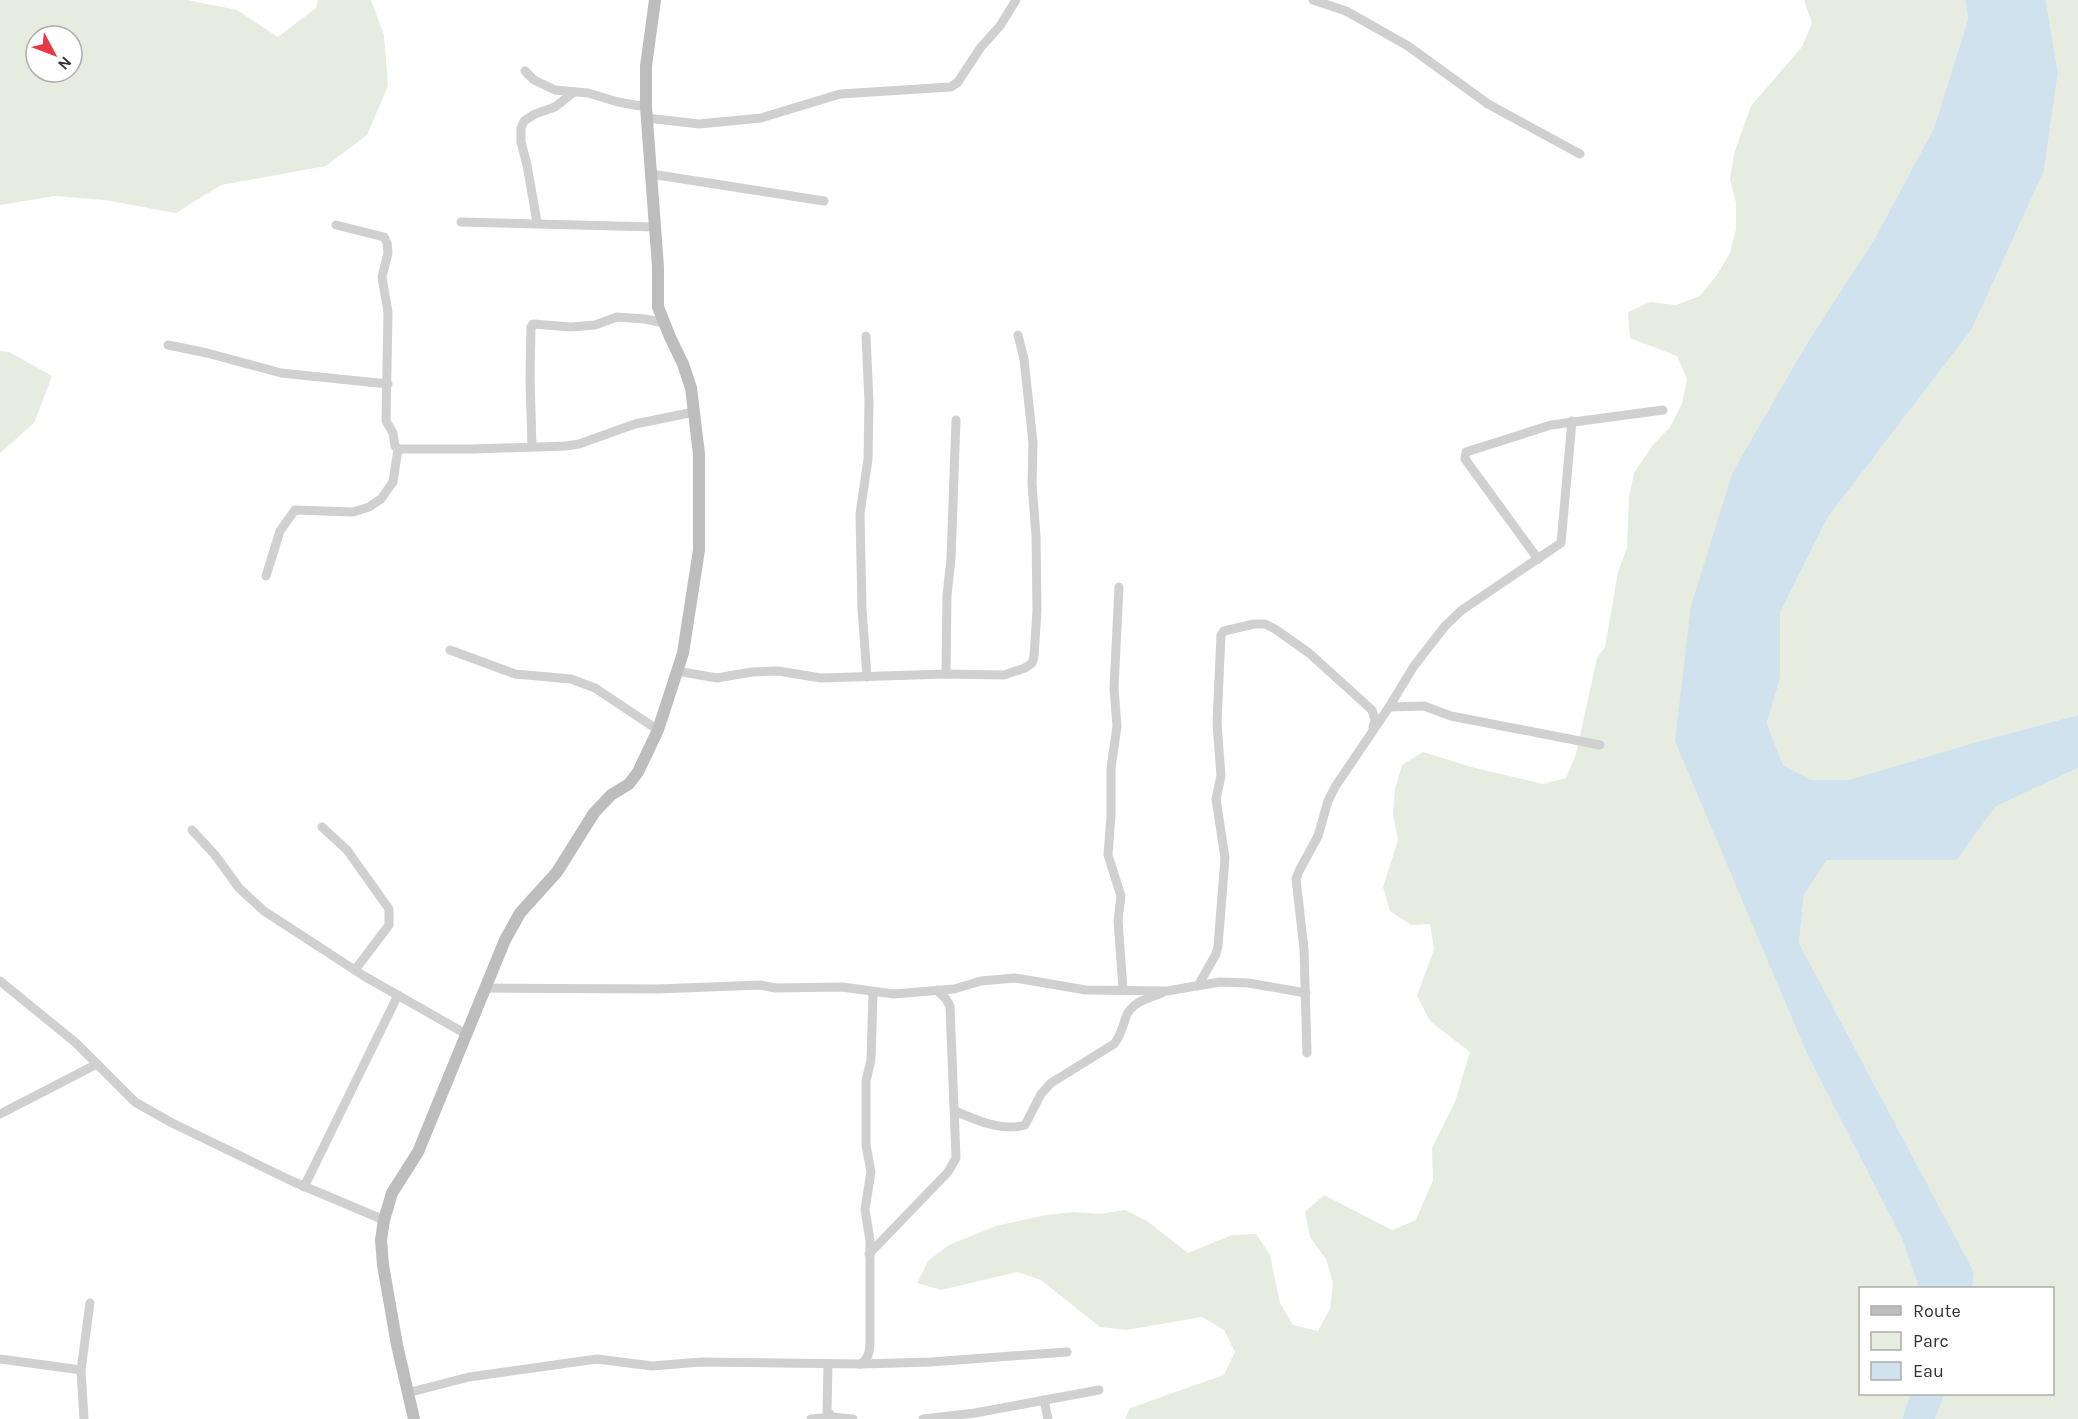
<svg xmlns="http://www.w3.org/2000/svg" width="2078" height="1419" viewBox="0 0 2078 1419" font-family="Karla,sans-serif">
  <rect width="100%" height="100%" fill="#fff"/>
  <!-- green -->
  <g fill="#e6ecdf" fill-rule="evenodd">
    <path d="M0,0H187L237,10L278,37L316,8L318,0H371L384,35L388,86L367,135L326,166L221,185L176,213L105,200L55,196L0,205ZM36,36H72V72H36Z"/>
    <polygon points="1804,0 1965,0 1968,19 1934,128 1875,238 1806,345 1733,471 1676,741 1807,1054 1902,1239 1919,1288 1860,1288 1860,1394 1910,1394 1902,1419 1125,1419 1130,1408 1224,1375 1235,1352 1224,1330 1202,1317 1126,1330 1100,1327 1041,1280 1017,1272 941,1290 917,1283 929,1260 949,1245 996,1226 1046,1215 1073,1212 1100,1214 1125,1210 1147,1221 1188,1253 1232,1235 1256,1234 1270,1255 1280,1303 1293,1325 1318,1331 1330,1309 1333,1283 1326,1259 1310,1237 1305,1212 1324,1195 1392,1230 1416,1220 1433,1180 1432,1148 1455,1102 1470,1052 1430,1021 1417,996 1434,949 1430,924 1411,925 1390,911 1383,887 1398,840 1393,814 1395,789 1402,765 1423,752 1471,767 1543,784 1566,778 1576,754 1597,658 1605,647 1618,572 1627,548 1629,498 1634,473 1653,445 1670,427 1682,404 1687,379 1677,356 1630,338 1628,312 1650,302 1676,305 1700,296 1717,275 1730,253 1736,229 1736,203 1730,179 1734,154 1751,106 1802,47 1812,23"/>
    <polygon points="2046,0 2078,0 2078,715 1973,743 1848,780 1811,780 1783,765 1767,723 1780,679 1780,613 1828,517 1972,329 2044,171 2058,73"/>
    <polygon points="0,351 9,352 52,376 34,423 0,453"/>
    <polygon points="2078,768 2078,1419 1935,1419 1945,1394 2052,1394 2052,1288 1972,1288 1974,1272 1799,943 1804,895 1827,860 1957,860 1995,807"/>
  </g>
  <!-- water -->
  <g fill="#cfe2ee">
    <polygon points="1965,0 2046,0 2058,73 2044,171 1972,329 1828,517 1780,613 1780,679 1767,723 1783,765 1811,780 1848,780 1973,743 2078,715 2078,768 1995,807 1957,860 1827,860 1804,895 1799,943 1974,1272 1972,1288 1919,1288 1902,1239 1807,1054 1675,741 1691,606 1733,471 1806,345 1875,238 1934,128 1968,19"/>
    <polygon points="1910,1394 1945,1394 1935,1419 1902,1419"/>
  </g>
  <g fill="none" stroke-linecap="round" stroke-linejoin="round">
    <!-- street -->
    <g stroke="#d0d0d0" stroke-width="9">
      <polyline points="1313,0 1346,11 1408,46 1488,104 1580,154"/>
      <polyline points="525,71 534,80 555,90 588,93 618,102 646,107"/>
      <polyline points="647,118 699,124 761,118 840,94 951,87 958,82 981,47 1000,26 1016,0"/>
      <polyline points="651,174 824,201"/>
      <polyline points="461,222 655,227"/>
      <polyline points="537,222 527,165 521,142 521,128 524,121 535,114 555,107 574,92"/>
      <polyline points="866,336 869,402 868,459 860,514 862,609 867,677"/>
      <polyline points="168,345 207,353 281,373 388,384"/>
      <polyline points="532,447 530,377 531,327 533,324 571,327 595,325 617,317 645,319 664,323"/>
      <polyline points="398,449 474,449 566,446 579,444 635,424 694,412"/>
      <polyline points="1538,559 1465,459 1466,452 1551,425 1663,410"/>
      <polyline points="266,576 280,531 295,510 353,512 369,507 381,499 393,482 398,449 395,446 393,433 386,421 388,312 382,277 388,253 387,243 384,237 336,225"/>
      <polyline points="1119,587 1114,688 1117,726 1111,768 1111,816 1108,855 1121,896 1118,920 1123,989"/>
      <polyline points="450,650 515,674 571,679 595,688 658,730"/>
      <polyline points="677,671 717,678 752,672 778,671 821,678 946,674 1004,675 1025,668 1032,663 1034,657 1037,610 1036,536 1032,484 1033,443 1024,359 1018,335"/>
      <polyline points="946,674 947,595 951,559 956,420"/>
      <polyline points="1389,707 1424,706 1451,716 1600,745"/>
      <polyline points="322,827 347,850 389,909 389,925 355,970"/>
      <polyline points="192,830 215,855 239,888 264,911 364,976 466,1034"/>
      <polyline points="0,981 76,1043 135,1102 172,1123 294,1182 384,1220"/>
      <polyline points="1198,986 1216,954 1218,946 1225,858 1216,799 1221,776 1217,723 1221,635 1224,631 1254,624 1265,624 1275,629 1309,653 1372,710 1375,720 1373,727"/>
      <polyline points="485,988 658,989 760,985 775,988 842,987 894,994 954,989 981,981 1015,978 1086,990 1167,991 1220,982 1248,983 1306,993"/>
      <polyline points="1307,1053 1304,949 1296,879 1299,871 1318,836 1328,801 1335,787 1389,707 1414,666 1445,626 1462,610 1561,543 1572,421"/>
      <path d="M955,1111C976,1120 1002,1132 1025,1125L1041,1094L1051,1083L1114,1044C1121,1036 1122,1028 1126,1017C1131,1002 1149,998 1162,993"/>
      <polyline points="0,1114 97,1064"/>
      <polyline points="304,1187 398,995"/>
      <polyline points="869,1254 948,1172 956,1158 950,1006 946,999 937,990"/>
      <polyline points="0,1359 81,1370"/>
      <polyline points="828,1364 827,1411 832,1417"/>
      <path d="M861,1364C870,1357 870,1349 870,1338V1241L865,1209L871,1172L866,1145V1081L871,1060L873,993"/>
      <polyline points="407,1393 469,1377 597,1359 652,1366 701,1362 861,1364 931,1362 1067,1352"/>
      <polyline points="1044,1400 1048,1419"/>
      <polyline points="84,1419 81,1370 90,1303"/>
      <polyline points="811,1419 832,1417 853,1419"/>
      <polyline points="923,1419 975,1413 1099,1390"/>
    </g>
    <!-- secondary -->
    <polyline stroke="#bdbdbd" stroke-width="12" points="414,1419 397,1345 383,1265 381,1240 384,1220 392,1193 418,1152 505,940 520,913 557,872 594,813 611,795 629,784 638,772 658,730 683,653 699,550 699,454 691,388 683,364 670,337 658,307 658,267 646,107 646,66 655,0"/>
  </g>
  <!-- legend -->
  <rect x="1859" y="1287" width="195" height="108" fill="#ffffff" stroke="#adadad" stroke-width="1.5"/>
  <rect x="1871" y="1306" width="30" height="9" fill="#bdbdbd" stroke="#adadad" stroke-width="1.5"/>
  <text x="1913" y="1317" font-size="18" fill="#333333">Route</text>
  <rect x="1871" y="1332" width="30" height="18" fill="#e6ecdf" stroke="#adadad" stroke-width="1.5"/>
  <text x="1913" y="1347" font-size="18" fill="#333333">Parc</text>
  <rect x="1871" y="1362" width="30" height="18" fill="#cfe2ee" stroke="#adadad" stroke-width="1.5"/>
  <text x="1913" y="1377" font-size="18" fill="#333333">Eau</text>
  <!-- north arrow -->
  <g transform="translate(54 54) rotate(131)"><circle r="28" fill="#ffffff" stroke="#adadad" stroke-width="1.5"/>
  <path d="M0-4.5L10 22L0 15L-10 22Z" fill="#e63946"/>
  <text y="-9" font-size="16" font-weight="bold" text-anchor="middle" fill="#333333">N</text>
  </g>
</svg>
